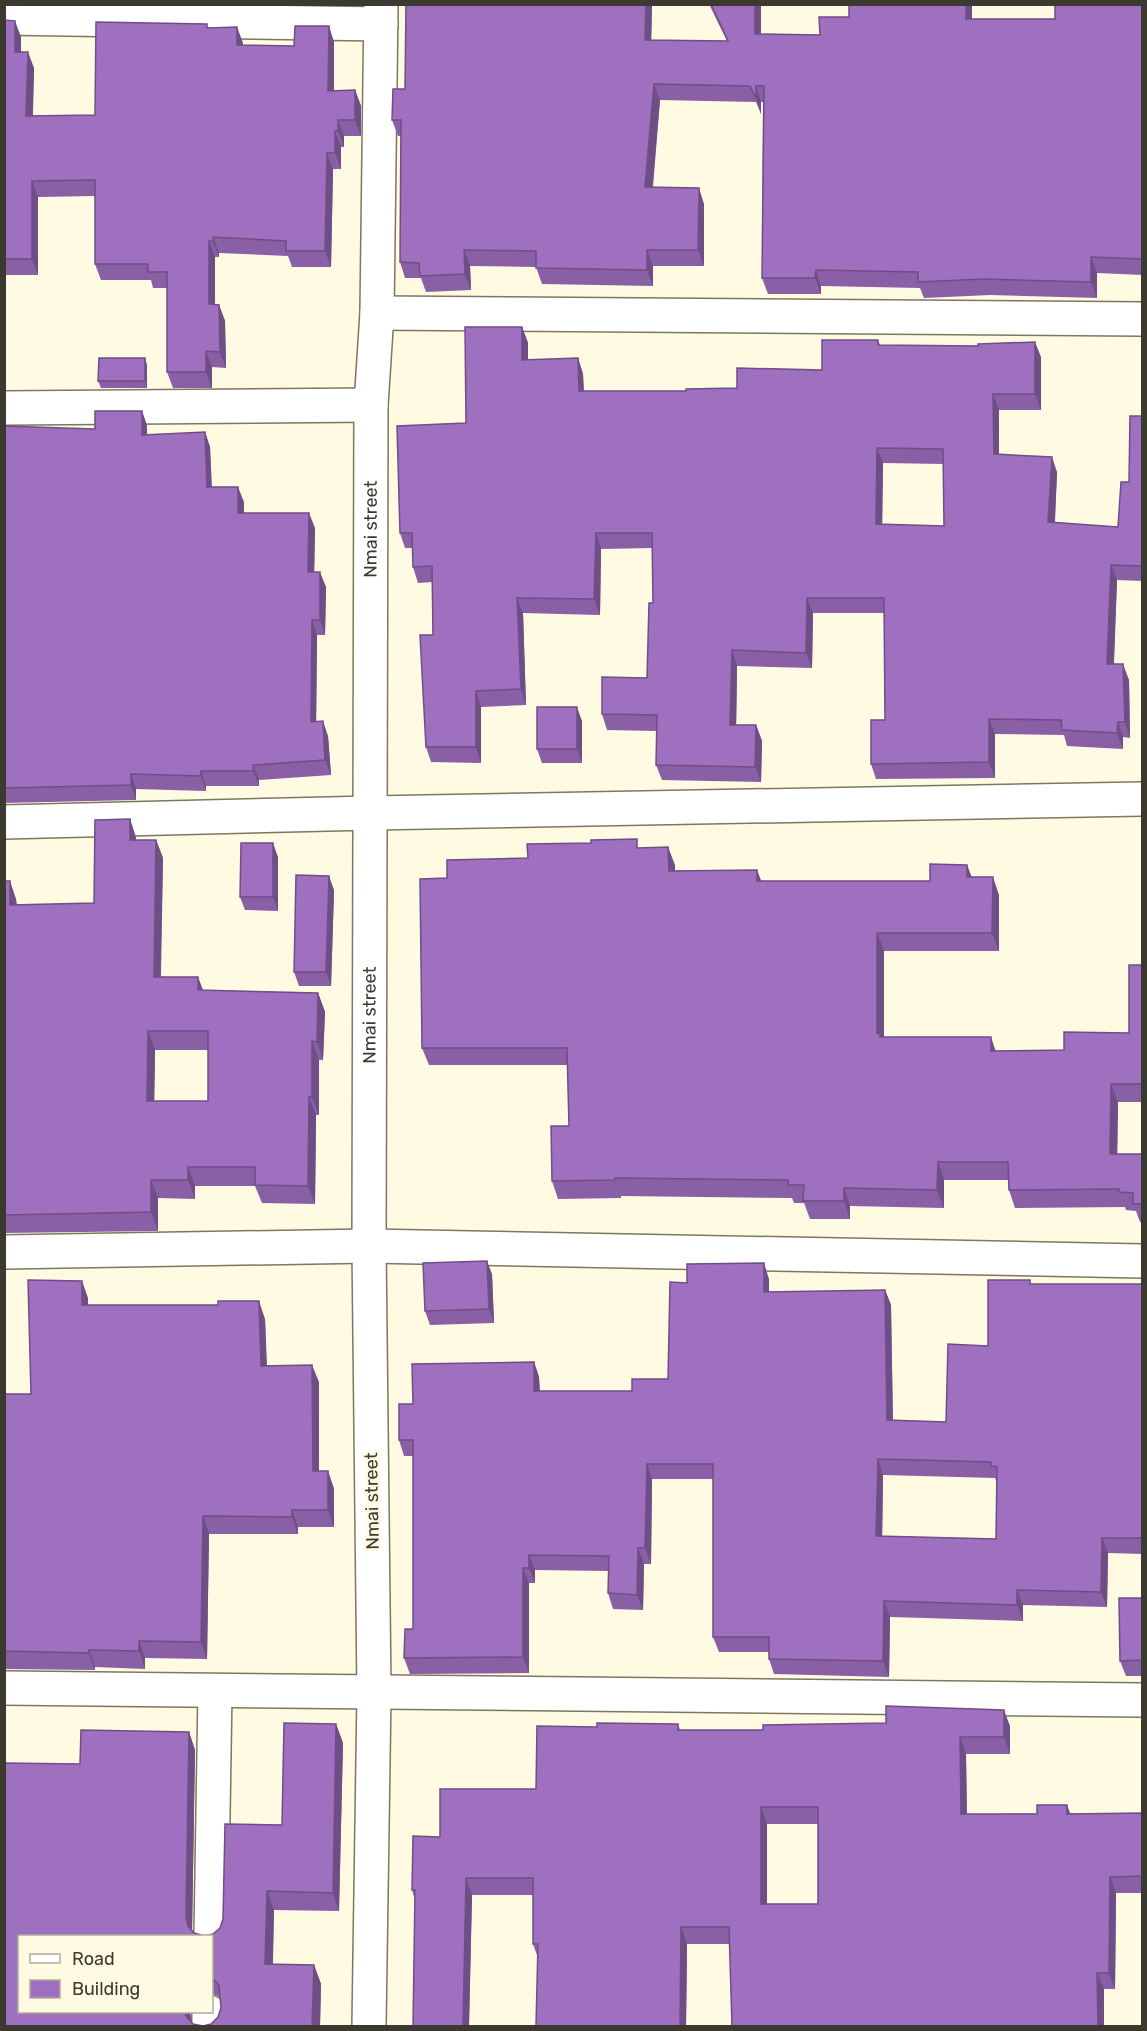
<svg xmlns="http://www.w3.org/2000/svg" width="1147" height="2031" viewBox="0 0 1147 2031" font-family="Rubik,sans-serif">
  <rect width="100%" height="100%" fill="#fffae1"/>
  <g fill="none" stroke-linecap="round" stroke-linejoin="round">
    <!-- street casing -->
    <g stroke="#7c7761" stroke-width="36">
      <g id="street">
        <polyline points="4,18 381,24"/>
        <polyline points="377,313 1142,319"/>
        <polyline points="4,408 371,405"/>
        <polyline points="4,822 371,813 1142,799"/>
        <polyline points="4,1252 369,1246 1142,1261"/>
        <polyline points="4,1688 1142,1700"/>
        <polyline points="211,1936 215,1691"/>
        <polyline points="209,2026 209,2012"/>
      </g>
    </g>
    <!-- secondary casing -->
    <g stroke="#7c7761" stroke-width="36">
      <g id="secondary">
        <path id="s1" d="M369,2026L374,1693L369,1246L371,405L377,313L381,4"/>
      </g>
    </g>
    <!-- street -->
    <use href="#street" stroke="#fff" stroke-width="33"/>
    <!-- secondary -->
    <use href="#secondary" stroke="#fff" stroke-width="33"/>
  </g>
  <!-- wall -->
  <g fill="#895fa5" fill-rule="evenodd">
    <polygon points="406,4 652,4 651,40 727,41 709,4 761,4 761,34 820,35 849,17 972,4 972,19 1055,19 1143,4 1143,275 1097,273 1097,298 990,295 924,298 920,288 821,286 821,294 768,294 762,278 763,102 761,102 761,114 756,102 660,100 653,187 704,204 704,266 653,266 653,286 542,284 536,267 470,266 471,290 426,292 421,278 405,278 400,262 401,136 398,136 392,120 405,89"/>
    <polygon points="4,20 21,37 21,52 34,68 33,116 95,115 208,27 243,43 243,45 294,46 334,42 334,90 355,90 361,106 361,136 344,136 344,147 341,147 341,169 333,169 331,267 292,267 288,256 219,253 219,257 215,257 215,304 219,305 225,321 226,368 212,367 212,388 173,388 167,372 167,288 153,288 151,280 101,280 95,264 95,196 38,197 38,275 4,275"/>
    <path d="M522,327L528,343V360L578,358L583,374L584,391H686L737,388L822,370L878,340L880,345L1041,357V410H999V454L1057,472L1055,522L1118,527L1129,482L1143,416V581L1117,580L1114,664L1129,680L1130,738L1123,737V749L1067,746L1064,735L995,734V778L876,779L871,764L885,720L884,613H813L812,668L737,666L736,725H756L762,741L761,782L662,780L656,765L657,731L607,730L602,714L647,678L653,603L652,548L601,549L600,615L523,613L526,705L481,707V763L431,762L426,747L433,635L432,582L418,583L413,567L412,548H405L400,533ZM883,463L944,464V526L882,524Z"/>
    <polygon points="147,365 147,388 101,388 98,381"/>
    <polygon points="142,411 147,426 147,435 205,432 210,447 212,487 244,502 244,513 315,528 314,572 326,587 325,635 317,635 316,722 328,736 331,775 259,780 259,786 206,786 206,791 136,789 136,800 4,803 4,426 95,429"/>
    <polygon points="582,721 582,763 542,763 537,749"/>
    <path d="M130,819L136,838V840H156L163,858L161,977L203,990L318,993L325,1012L323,1060H319V1115H316L315,1204L262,1203L255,1186H195V1199L158,1198V1231L4,1233V881L16,899L17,905L94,903ZM155,1050H208V1101H154Z"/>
    <polygon points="640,848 675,865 675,871 761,881 930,881 967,865 971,877 999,895 999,951 884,951 884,1037 996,1051 1064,1050 1129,1033 1143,965 1143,1102 1118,1102 1117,1154 1143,1154 1143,1222 1140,1222 1136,1211 1126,1210 1125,1207 1015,1208 1009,1190 1008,1180 944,1180 944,1208 850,1206 850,1219 810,1219 804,1203 794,1203 792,1198 621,1196 621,1198 558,1199 552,1181 569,1126 567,1065 429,1065 422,1048 447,878 528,858"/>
    <polygon points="278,857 278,911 245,910 240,897"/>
    <polygon points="334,890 331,986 299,986 294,972"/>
    <polygon points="492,1274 494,1323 430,1325 425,1311"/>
    <path d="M769,1279V1292L885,1290L891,1305L893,1420L946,1422L988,1346L1030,1280L1031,1284H1143V1554L1108,1553L1107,1607L1023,1605V1621L890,1617L889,1677L774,1674L769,1659V1652H719L713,1637V1479H652L651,1564H644L643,1610L613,1609L608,1593L609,1571L535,1570V1583H529V1673L410,1674L404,1658L413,1629V1456H404L399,1440L413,1404L534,1362L539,1377L540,1391H632L668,1379L687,1283ZM883,1475L995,1478L997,1482L996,1539L882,1536Z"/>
    <polygon points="88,1298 88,1305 265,1319 267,1365 319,1382 319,1471 328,1471 334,1489 334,1527 298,1527 298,1534 209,1534 207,1659 145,1658 145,1669 95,1667 95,1670 4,1669 4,1394 31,1394"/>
    <polygon points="1143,1598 1143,1676 1126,1676 1120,1661"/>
    <path d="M284,1723L336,1724L343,1743L339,1911L274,1910L273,1964L314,1965L321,1984L320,2026H4V1763L80,1764L81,1730L189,1732L195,1750L192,1931L194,1933L205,1936L213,1934L220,1928L223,1919L225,1824L282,1825ZM20,1936H212V1994L218,1996L220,1998L221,2008L218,2017L211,2024L203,2026L193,2024L191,2022L190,2012H20Z"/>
    <path d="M678,1724L680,1730H763L1010,1726V1754H966L967,1814L1143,1813V1893H1116L1115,1989H1104V2026H732L730,1944H687L686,2026H536L538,1958L533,1944V1895H472L469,2026H413L415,1900L412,1890L440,1837L536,1789L597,1727ZM767,1824H818V1904H767Z"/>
  </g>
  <!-- shaded-wall -->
  <g fill="#6f4e86">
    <polygon points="646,4 652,4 651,56 645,40"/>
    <polygon points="755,4 761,4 761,50 755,34"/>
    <polygon points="966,4 972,4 972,35 966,19"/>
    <polygon points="15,21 21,37 21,68 15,52"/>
    <polygon points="329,26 334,42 334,106 328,91"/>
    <polygon points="237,27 243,43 243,61 237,45"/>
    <polygon points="28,52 34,68 32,132 26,116"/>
    <polygon points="654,84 660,100 651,203 645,187"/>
    <polygon points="756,86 761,102 761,114 756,98"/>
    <polygon points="355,90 361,106 361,136 355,120"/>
    <polygon points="338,120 344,136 344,147 338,131"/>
    <polygon points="335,131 341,147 341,169 335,153"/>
    <polygon points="327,153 333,169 331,267 325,251"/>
    <polygon points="32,181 38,197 38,275 32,259"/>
    <polygon points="699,188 704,204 704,266 698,250"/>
    <polygon points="213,237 219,253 219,257 213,241"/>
    <polygon points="209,241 215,257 215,320 209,304"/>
    <polygon points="464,250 470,266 471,290 465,274"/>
    <polygon points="647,250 653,266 653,286 647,270"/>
    <polygon points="1091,257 1097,273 1097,298 1091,282"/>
    <polygon points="816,270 821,286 821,294 815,278"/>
    <polygon points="219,305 225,321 226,368 220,352"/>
    <polygon points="522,327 528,343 528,375 522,360"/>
    <polygon points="1035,342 1041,357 1041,410 1035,394"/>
    <polygon points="206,351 212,367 212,388 206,372"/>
    <polygon points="145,358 147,365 147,388 145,381"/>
    <polygon points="578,358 583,374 584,406 579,391"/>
    <polygon points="993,394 999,410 999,469 994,454"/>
    <polygon points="142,411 147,426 147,450 142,435"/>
    <polygon points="205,432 210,447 212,502 207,487"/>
    <polygon points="877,448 883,463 882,540 876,524"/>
    <polygon points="1052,457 1057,472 1054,537 1048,522"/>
    <polygon points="238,487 244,502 244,528 238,513"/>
    <polygon points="309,513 315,528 314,587 308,572"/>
    <polygon points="596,533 601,549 600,615 594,599"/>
    <polygon points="1111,565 1117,580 1113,680 1107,664"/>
    <polygon points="320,572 326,587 325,635 320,620"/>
    <polygon points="517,598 523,613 526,705 521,689"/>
    <polygon points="807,598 813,613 812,668 806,653"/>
    <polygon points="312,620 317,635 316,737 311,722"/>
    <polygon points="732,650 737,666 736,740 730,725"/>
    <polygon points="1123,664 1129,680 1130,738 1125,722"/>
    <polygon points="476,691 481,707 481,763 476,747"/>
    <polygon points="577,707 582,721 582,763 577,749"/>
    <polygon points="989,719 995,734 995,778 989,762"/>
    <polygon points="323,721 328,736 331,775 325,760"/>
    <polygon points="1118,722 1123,737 1123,749 1117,733"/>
    <polygon points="756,725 762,741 761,782 755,767"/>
    <polygon points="253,765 259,780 259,786 253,771"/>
    <polygon points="201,771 206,786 206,791 201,776"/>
    <polygon points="131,774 136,789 136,800 131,785"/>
    <polygon points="130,819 136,838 136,858 130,840"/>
    <polygon points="156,840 163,858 160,995 154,977"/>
    <polygon points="273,843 278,857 278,911 273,897"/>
    <polygon points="668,847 675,865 675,889 669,871"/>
    <polygon points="967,865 974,883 967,877"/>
    <polygon points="757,870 764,888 757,881"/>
    <polygon points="329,876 334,890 331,986 326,972"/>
    <polygon points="993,877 999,895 999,951 992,933"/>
    <polygon points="10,881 16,899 17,923 10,905"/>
    <polygon points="877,933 884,951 884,1045 877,1033"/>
    <polygon points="198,977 205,995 198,990"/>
    <polygon points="318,993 325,1012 323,1060 317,1042"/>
    <polygon points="148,1031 155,1050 154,1120 147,1101"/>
    <polygon points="991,1037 997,1055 991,1051"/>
    <polygon points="312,1041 319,1060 319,1115 312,1097"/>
    <polygon points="1111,1084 1118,1102 1117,1171 1110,1154"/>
    <polygon points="309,1097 316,1115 315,1204 308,1186"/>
    <polygon points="938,1162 944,1180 944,1208 937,1190"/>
    <polygon points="188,1167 195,1186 195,1199 188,1180"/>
    <polygon points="151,1180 158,1198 158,1231 151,1212"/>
    <polygon points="844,1188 850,1206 850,1219 844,1201"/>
    <polygon points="487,1261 492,1274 494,1323 489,1309"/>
    <polygon points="764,1263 769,1279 769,1307 764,1292"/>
    <polygon points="82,1281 88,1298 88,1322 82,1305"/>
    <polygon points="885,1290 891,1305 893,1435 887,1420"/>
    <polygon points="259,1301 265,1319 267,1383 261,1366"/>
    <polygon points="534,1362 539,1377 540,1407 534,1391"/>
    <polygon points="312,1365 319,1382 319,1488 313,1471"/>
    <polygon points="878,1459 883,1475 882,1551 876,1536"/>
    <polygon points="647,1464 652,1479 651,1564 645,1548"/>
    <polygon points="328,1471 334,1489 334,1527 328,1510"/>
    <polygon points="292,1510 298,1527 298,1534 292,1517"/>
    <polygon points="203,1516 209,1534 207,1659 201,1642"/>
    <polygon points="1102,1538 1108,1553 1107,1607 1101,1592"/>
    <polygon points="638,1548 644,1564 643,1610 637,1595"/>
    <polygon points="529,1555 535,1570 535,1583 529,1568"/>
    <polygon points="523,1568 529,1583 529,1673 523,1657"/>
    <polygon points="1017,1590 1023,1605 1023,1621 1017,1605"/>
    <polygon points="884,1601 890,1617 889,1677 883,1661"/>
    <polygon points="139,1641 145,1658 145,1669 139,1651"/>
    <polygon points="89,1650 95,1667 95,1670 88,1653"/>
    <polygon points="1004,1710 1010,1726 1010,1754 1004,1737"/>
    <polygon points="336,1724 343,1743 339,1911 333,1893"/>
    <polygon points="189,1732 195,1750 192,1936 188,1926 186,1917"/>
    <polygon points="960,1737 966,1754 967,1831 961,1814"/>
    <polygon points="1067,1805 1073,1821 1067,1814"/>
    <polygon points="761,1807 767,1824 767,1921 761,1904"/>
    <polygon points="1110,1877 1116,1893 1115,1989 1109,1973"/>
    <polygon points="466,1878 472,1895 469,2026 463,2026"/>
    <polygon points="267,1891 274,1910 272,1982 265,1964"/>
    <polygon points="681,1927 687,1944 686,2026 680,2026"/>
    <polygon points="314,1965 321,1984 320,2026 312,2026"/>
    <polygon points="1097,1973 1104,1989 1104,2026 1098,2026"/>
    <polygon points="185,2012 190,2012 192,2026 186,2016"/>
  </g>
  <!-- building -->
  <g fill="#9f6fc0" stroke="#6f4e86" stroke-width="1.5" fill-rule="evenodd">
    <polygon points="406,4 646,4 645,40 728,41 711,4 755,4 755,34 820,35 819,17 849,17 849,4 966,4 966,19 1055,19 1055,4 1143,4 1143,259 1091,257 1091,282 984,279 918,282 918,272 816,270 815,278 762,278 764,86 756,86 756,98 750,86 654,84 645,187 699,188 698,250 647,250 647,270 536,268 536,251 464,250 465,274 420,276 419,263 400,262 401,120 392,120 393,89 405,89"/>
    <polygon points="4,20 15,21 15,52 28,52 26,116 95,115 96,22 207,24 207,28 237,27 237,45 294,46 295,26 329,26 328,91 355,90 355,120 338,120 338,131 335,131 335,153 327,153 325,251 286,251 286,241 213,237 213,241 209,241 209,304 219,305 220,352 206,351 206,372 167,372 167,272 148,272 148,264 95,264 95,180 32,181 32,259 4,259"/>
    <path d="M465,327H522V360L578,358L579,391H686V389L737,388V368L822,370V340H878V345L978,346V344L1035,342V394H993L994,454L1052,457L1048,522L1118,527L1121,482H1129L1130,416H1143V566L1111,565L1107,664H1123L1125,722H1118L1117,733L1062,730L1061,720L989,719V762L871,764V720H885L884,598H807L806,653L732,650L730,725H756L755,767L656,765L657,715L602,714V677L647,678L649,603H653L652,533H596L594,599L517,598L521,689L476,691V747H426L420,635H433L432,566L413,567L412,533H400L397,426L466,423ZM877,448L943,449L944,526L876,524Z"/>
    <polygon points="99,358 145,358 145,381 98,381"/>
    <polygon points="95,411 142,411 142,435 205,432 207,487 238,487 238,513 309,513 308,572 320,572 320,620 312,620 311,722 323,721 325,760 253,765 253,771 201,771 201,776 131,774 131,785 4,788 4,426 95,429"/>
    <rect x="537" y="707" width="40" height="42"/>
    <path d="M130,819V840H156L154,977H198V990L318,993L317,1042L312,1041V1097H309L308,1186L255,1185V1167H188V1180H151V1212L4,1215V881H10V905L94,903L95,820ZM148,1031H208V1101H147Z"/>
    <polygon points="637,839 637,848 668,847 669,871 757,870 757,881 930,881 930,864 967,865 967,877 993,877 992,933 877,933 877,1033 880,1034 880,1037 991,1037 991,1051 1064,1050 1064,1032 1129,1033 1129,965 1143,965 1143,1084 1111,1084 1110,1154 1143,1154 1143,1204 1133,1204 1133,1193 1119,1192 1119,1189 1009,1190 1008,1162 938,1162 937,1190 844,1188 844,1201 803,1201 804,1185 788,1185 788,1180 615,1178 615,1180 552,1181 551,1126 569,1126 567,1048 422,1048 420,879 447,878 447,860 528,858 527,844 591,843 591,840"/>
    <polygon points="241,843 273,843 273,897 240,897"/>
    <polygon points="296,875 329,876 326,972 294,972"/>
    <polygon points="487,1261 489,1309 425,1311 423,1263"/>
    <path d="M764,1263V1292L885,1290L887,1420L946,1422L948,1344L988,1346V1280H1030V1284H1143V1538H1102L1101,1592L1017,1590V1605L884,1601L883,1661L769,1659V1637H713V1464H647L645,1548H638L637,1595L608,1593L609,1556L529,1555V1568H523V1657L404,1658L405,1629H413V1440H399V1404H413L412,1364L534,1362V1391H632V1379H668L670,1282L687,1283V1264ZM878,1459L991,1462V1466L997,1467L996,1539L876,1536Z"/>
    <polygon points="28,1280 82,1281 82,1305 218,1305 218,1301 259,1301 261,1366 312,1365 313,1471 328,1471 328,1510 292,1510 292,1517 203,1516 201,1642 139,1641 139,1651 89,1650 88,1653 4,1651 4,1394 31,1394"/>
    <polygon points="1119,1598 1143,1598 1143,1660 1120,1661"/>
    <path d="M886,1706L1004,1710V1737H960L961,1814H1037V1805H1067V1814L1143,1813V1876L1110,1877L1109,1973H1097L1098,2026H732L729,1927H681L680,2026H536L538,1944H533V1878H466L463,2026H413L415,1890H412L413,1836L440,1837V1789H536L537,1726L597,1727V1723L678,1724V1730H763V1725L886,1723ZM761,1807H818V1904H761Z"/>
    <path d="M284,1723L336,1724L333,1893L267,1891L265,1964L314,1965L312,2026H4V1763L80,1764L81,1730L189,1732L186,1917L188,1926L194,1933L205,1936L213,1934L220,1928L223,1919L225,1824L282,1825ZM20,1936H212V1978L219,1985L221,2008L218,2017L211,2024L203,2026L193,2024L186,2016L185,2012H20Z"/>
  </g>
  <g text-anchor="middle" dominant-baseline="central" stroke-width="6" stroke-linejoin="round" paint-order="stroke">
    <!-- street labels -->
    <g font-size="18" fill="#3c3a30" stroke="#fffae1">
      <text stroke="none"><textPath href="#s1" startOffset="1497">Nmai street</textPath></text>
      <text stroke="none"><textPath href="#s1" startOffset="1011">Nmai street</textPath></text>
      <text transform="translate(372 1501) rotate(-91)">Nmai street</text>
    </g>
  </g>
  <!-- border -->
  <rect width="1147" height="2031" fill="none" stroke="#3c3a30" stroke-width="12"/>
  <!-- legend -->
  <rect x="18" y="1935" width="195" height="78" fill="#fffae1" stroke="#b1ad9a" stroke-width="1.5"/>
  <rect x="30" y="1954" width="30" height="9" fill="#ffffff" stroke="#b1ad9a" stroke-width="1.5"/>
  <text x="72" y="1965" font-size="18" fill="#3c3a30">Road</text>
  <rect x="30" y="1980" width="30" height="18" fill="#9f6fc0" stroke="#b1ad9a" stroke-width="1.5"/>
  <text x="72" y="1995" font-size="18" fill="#3c3a30">Building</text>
</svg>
